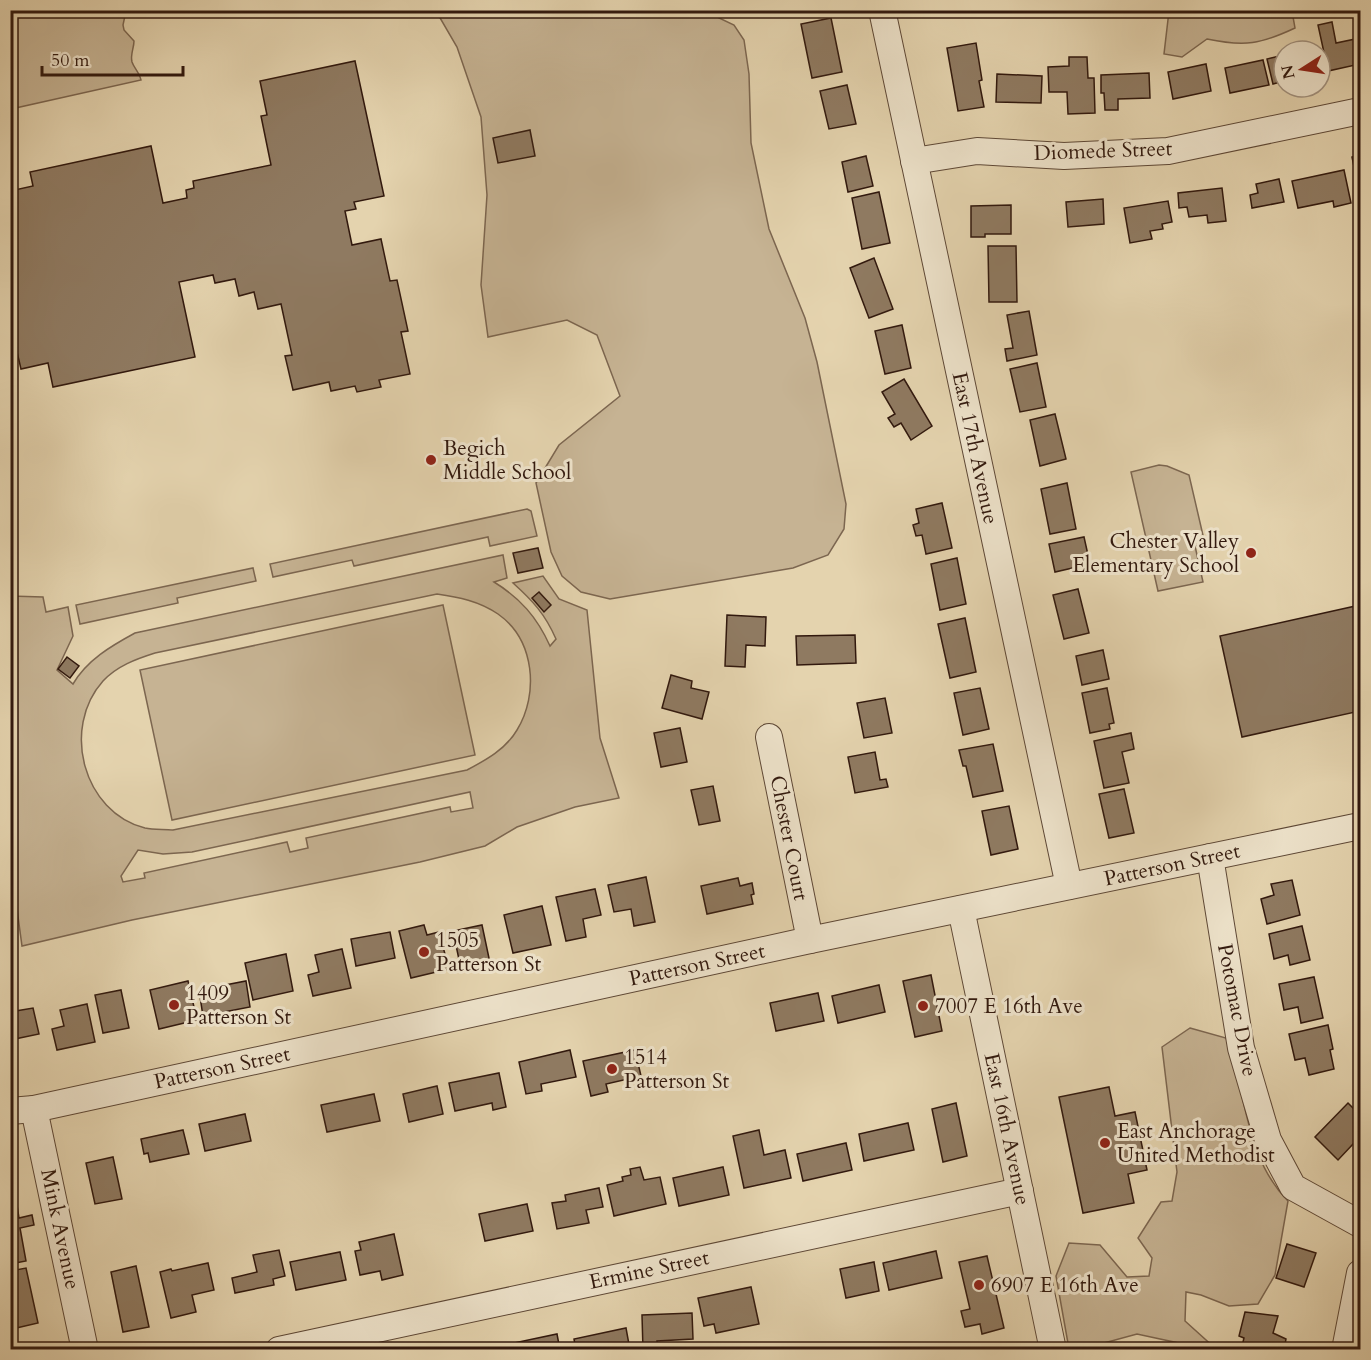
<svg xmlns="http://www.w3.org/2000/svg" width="1371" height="1360" viewBox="0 0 1371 1360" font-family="Cardo,serif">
  <rect width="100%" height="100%" fill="#e4d3ae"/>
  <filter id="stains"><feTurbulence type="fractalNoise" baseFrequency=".00333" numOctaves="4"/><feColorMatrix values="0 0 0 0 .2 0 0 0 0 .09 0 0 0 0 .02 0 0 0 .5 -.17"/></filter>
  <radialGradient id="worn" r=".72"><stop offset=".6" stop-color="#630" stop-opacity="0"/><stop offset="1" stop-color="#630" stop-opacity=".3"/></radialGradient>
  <!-- green -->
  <g fill="#c6b393" stroke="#7c6650" stroke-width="1.5" fill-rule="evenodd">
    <path d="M10,11H126L123,25L124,30L134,41C134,48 130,55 132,62C134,68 139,72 141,80L11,109Z"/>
    <polygon points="436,11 647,11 715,16 734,25 744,40 749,74 751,143 769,229 805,318 817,362 846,504 844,529 828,555 793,568 610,599 581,592 562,576 551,552 536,483 559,445 620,396 597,335 567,320 488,337 481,285 487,195 481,117 457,47"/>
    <path d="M898,11V10L1040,11C1027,21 922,13 899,12Z"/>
    <path d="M1169,11H1292L1295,28C1261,44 1245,47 1207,39L1182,57L1164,54Z"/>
    <polygon points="1159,465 1167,466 1189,475 1205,544 1195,546 1203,582 1158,591 1131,472"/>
    <polygon points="527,509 531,511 537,536 490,546 488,537 354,566 352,560 273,577 270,564"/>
    <path d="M503,555L507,578L494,582C520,598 537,617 550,646L556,639C545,614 533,601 513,583L543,576L559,599L587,610L600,738L619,798L575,807L517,827L485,846L420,862L132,920L22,946L10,857V596L43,597L46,612L68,607L73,636L57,670L73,684C87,660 111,646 135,633ZM437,594C458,597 479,601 498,614C535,640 539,694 517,730C506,749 486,760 467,770L173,830C164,829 154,830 145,828C83,812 61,728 103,681C117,666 136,659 155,653ZM470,792L473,808L451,812L450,807L306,838L308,848L290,852L287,842L144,873L145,878L123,882L121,876L138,850L163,854L192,852Z"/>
    <polygon points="253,568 256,581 177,598 178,603 80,624 76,605"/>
    <polygon points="443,605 475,755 172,820 140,670"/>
    <path d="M1190,1028L1226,1038C1247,1093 1244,1156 1288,1201L1275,1275L1258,1304L1229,1306L1201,1295L1186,1292L1185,1321L1216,1349H1184L1183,1344L1137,1334L1082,1349H1069L1056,1276L1069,1243L1100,1245L1127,1277L1149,1276L1152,1258L1138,1238L1161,1202L1172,1201L1177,1172L1162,1047Z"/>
  </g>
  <!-- building -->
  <g fill="#8f7a61" stroke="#32190e" stroke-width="1.5">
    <polygon points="831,18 842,72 812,78 801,24"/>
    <polygon points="1332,22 1336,43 1360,38 1360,64 1328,71 1318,25"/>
    <polygon points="976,43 982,80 979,81 984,107 958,111 947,48"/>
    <polygon points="1284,55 1284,81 1273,84 1267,59"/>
    <polygon points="1069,57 1087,57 1088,78 1094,78 1095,113 1068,114 1067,92 1049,92 1048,67 1069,66"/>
    <polygon points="1263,60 1269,85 1230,93 1225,68"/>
    <polygon points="355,61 384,196 354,202 356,209 345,211 352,245 381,239 390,281 397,280 408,331 401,332 410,374 379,380 381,387 357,392 355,386 331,391 329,382 293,390 285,356 292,355 281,304 258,309 254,292 239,296 235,279 215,283 213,275 179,282 195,357 53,387 48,363 21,369 10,322 10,298 15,297 10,277 10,191 33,186 30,172 151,146 163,203 187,198 186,190 194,188 193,181 271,165 261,116 267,115 260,81"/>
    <polygon points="1206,64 1211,91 1173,99 1168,72"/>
    <polygon points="1149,73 1150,98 1118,99 1118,110 1105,110 1104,93 1101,93 1101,75"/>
    <polygon points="997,74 1042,76 1041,103 996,102"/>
    <polygon points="847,85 856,124 829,129 820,91"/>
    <polygon points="530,130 535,156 498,163 493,138"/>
    <polygon points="1360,155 1360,185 1358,186 1352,157"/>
    <polygon points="866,156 873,186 848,192 842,162"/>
    <polygon points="1344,170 1351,203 1334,207 1333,201 1298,208 1292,181"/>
    <polygon points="1279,179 1284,202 1252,208 1250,195 1258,193 1256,184"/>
    <polygon points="1222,188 1226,221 1208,223 1207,215 1189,217 1187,207 1179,208 1178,193"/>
    <polygon points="879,192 890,243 862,249 852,198"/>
    <polygon points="1103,199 1104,224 1068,227 1066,202"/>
    <polygon points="1168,201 1172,222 1162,224 1163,229 1150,231 1152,239 1130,243 1124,208"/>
    <polygon points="1011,205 1011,234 985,234 985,237 971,237 971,206"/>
    <polygon points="988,246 1016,246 1017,302 989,302"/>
    <polygon points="874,258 893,309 869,318 850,268"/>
    <polygon points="1029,311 1037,355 1007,361 1005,349 1013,348 1007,315"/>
    <polygon points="902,325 911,368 885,374 875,331"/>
    <polygon points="1037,363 1046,407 1020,412 1010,369"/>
    <polygon points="904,379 932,426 911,440 901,423 894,427 888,418 895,414 882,392"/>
    <polygon points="1055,414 1066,459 1040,466 1030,420"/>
    <polygon points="1067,483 1076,529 1050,534 1041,489"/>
    <polygon points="942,503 952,548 926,554 922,535 916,536 913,525 919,523 916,509"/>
    <polygon points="1360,534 1360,556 1356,535"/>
    <polygon points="1084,537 1090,564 1055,572 1049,544"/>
    <polygon points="538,548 543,568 518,573 513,553"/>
    <polygon points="957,558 966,604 940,610 931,564"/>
    <polygon points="1078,589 1089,633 1064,639 1053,595"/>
    <polygon points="539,592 551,605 544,612 532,598"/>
    <polygon points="1360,605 1360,711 1242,737 1220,636"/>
    <polygon points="727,615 766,617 765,646 746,645 745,667 725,666"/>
    <polygon points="965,618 976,672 950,678 938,624"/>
    <polygon points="855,635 856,663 797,665 796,636"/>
    <polygon points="1103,650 1109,679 1082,685 1076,656"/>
    <polygon points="67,657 79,666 70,678 58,669"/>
    <polygon points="671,675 692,681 691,688 709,692 702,719 662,708"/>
    <polygon points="980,688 989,729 963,735 954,693"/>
    <polygon points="1107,688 1114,723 1109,724 1110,729 1090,733 1082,693"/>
    <polygon points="885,698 892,733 864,738 857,703"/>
    <polygon points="680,728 687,762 661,767 654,733"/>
    <polygon points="1131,733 1134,749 1122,752 1129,783 1104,788 1094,741"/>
    <polygon points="993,744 1003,791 973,797 966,766 963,766 959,750"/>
    <polygon points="875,752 880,780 886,779 888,787 855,793 848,757"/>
    <polygon points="713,786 720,821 699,825 691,790"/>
    <polygon points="1124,789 1134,833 1109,838 1099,794"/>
    <polygon points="1009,806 1018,849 991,855 982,811"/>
    <polygon points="646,877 655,922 634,926 631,909 614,912 608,885"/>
    <polygon points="738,878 740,886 752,883 754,894 751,895 753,904 707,914 701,886"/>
    <polygon points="1292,880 1300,915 1267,924 1261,899 1274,895 1271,884"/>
    <polygon points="595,889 601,915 583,919 586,937 566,941 556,897"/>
    <polygon points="542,906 551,945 513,953 504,915"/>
    <polygon points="424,925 427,935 439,932 449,969 411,978 399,931"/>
    <polygon points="482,925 490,963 461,969 453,931"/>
    <polygon points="1302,926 1310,960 1290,965 1288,955 1274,959 1269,934"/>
    <polygon points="390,932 395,958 356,966 351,939"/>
    <polygon points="342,949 351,988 313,996 308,975 319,972 315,955"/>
    <polygon points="286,954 293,991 253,1000 245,963"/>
    <polygon points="931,975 942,1031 915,1037 903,981"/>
    <polygon points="1314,977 1323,1018 1301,1023 1298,1007 1284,1010 1279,984"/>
    <polygon points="188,981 197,1020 159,1029 150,990"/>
    <polygon points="246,981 250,1007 203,1016 199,990"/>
    <polygon points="879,985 885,1012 838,1023 832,996"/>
    <polygon points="121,990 129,1028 103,1033 95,995"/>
    <polygon points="818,993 824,1021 776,1031 770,1003"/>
    <polygon points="87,1004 95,1042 57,1050 52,1029 64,1026 60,1010"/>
    <polygon points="33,1008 39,1034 10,1040 10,1012"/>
    <polygon points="1328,1025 1333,1049 1330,1050 1334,1069 1309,1075 1305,1058 1295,1060 1289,1034"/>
    <polygon points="570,1050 576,1077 541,1084 542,1091 526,1094 519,1062"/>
    <polygon points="635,1050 641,1076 606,1084 608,1092 591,1096 583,1061"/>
    <polygon points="499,1073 506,1107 493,1110 492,1103 455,1111 449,1083"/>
    <polygon points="437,1086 443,1114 409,1122 403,1094"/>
    <polygon points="1109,1087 1115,1116 1135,1112 1147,1170 1128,1174 1134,1203 1083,1213 1059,1097"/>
    <polygon points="374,1094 380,1121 327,1132 321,1105"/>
    <polygon points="956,1103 967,1156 943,1162 932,1109"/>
    <polygon points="1348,1103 1360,1115 1360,1148 1355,1142 1338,1160 1315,1137"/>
    <polygon points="245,1114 251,1141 205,1151 199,1124"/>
    <polygon points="908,1123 914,1150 864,1161 859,1134"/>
    <polygon points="183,1130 189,1154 150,1162 148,1153 144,1154 141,1139"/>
    <polygon points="759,1130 764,1155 785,1150 791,1178 744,1188 733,1136"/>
    <polygon points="846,1143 852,1170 803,1181 797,1154"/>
    <polygon points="113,1157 122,1199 95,1204 86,1163"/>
    <polygon points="640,1167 644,1180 660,1177 666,1204 614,1216 607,1185 623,1181 622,1177 631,1175 630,1169"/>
    <polygon points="723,1167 729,1195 679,1206 673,1178"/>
    <polygon points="10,1171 14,1189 10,1190"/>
    <polygon points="599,1188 603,1207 586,1210 589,1223 557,1229 552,1203 566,1201 565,1195"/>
    <polygon points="527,1204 533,1231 485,1241 479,1214"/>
    <polygon points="17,1205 19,1218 32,1215 34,1225 20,1228 26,1261 10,1264 10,1206"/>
    <polygon points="394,1234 403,1275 382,1280 380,1271 360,1275 355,1251 361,1250 359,1242"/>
    <polygon points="1287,1244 1316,1253 1304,1287 1276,1278"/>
    <polygon points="279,1250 285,1276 273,1279 274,1285 235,1293 232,1278 257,1272 253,1255"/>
    <polygon points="936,1251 942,1278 889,1290 883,1263"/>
    <polygon points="340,1252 346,1280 296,1290 290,1262"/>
    <polygon points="987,1256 1004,1328 982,1334 980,1324 965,1327 961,1311 970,1309 959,1262"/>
    <polygon points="874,1262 879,1291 846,1298 840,1269"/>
    <polygon points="208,1263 214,1290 192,1295 196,1312 171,1318 160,1272 171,1269 172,1271"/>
    <polygon points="136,1266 149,1327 123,1332 111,1272"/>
    <polygon points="26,1268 38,1323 12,1329 10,1271"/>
    <polygon points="751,1287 759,1324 716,1333 714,1324 704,1326 698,1298"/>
    <polygon points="1245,1312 1278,1316 1273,1333 1286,1339 1284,1350 1241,1350 1244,1338 1239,1336"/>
    <polygon points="692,1313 693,1339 657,1341 658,1350 643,1350 642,1315"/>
    <polygon points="626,1328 630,1350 576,1350 574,1339"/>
    <polygon points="557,1334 560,1350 510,1350 509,1344"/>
  </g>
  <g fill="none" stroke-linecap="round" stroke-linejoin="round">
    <!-- minor casing -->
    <g stroke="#5e4836" stroke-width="28">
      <g id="minor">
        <polyline points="882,10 1069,886"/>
        <polyline points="914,161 977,151 1064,156 1168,151 1360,111"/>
        <polyline points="769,737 810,940"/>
        <polyline points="1210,857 1241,1048 1268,1140 1293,1187 1360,1224"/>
        <polyline points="961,909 1053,1350"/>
        <polyline points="34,1109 85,1350"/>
        <polyline points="10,1111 34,1109 810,940 1360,826"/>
        <polyline points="279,1350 1020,1191"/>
        <polyline points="1345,1350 1360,1273"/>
      </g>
    </g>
    <!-- minor -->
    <use href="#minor" stroke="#ede2ca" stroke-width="26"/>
  </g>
  <!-- markers -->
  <g fill="#8f2418" stroke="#ede2ca" stroke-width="2">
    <circle cx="431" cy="460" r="6"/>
    <circle cx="1251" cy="553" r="6"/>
    <circle cx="424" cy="952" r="6"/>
    <circle cx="174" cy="1005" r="6"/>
    <circle cx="923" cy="1006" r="6"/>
    <circle cx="612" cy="1069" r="6"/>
    <circle cx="1105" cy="1143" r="6"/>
    <circle cx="979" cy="1285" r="6"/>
  </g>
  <g text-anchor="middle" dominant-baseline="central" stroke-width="6" stroke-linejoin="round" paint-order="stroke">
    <!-- street labels -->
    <g font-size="21" fill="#32190e" stroke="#ede2ca">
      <text transform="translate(1103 151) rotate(-2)">Diomede Street</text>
      <text transform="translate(975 448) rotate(78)">East 17th Avenue</text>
      <text transform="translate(789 838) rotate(79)">Chester Court</text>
      <text transform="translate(1172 865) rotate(-12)">Patterson Street</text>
      <text transform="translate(697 965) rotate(-12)">Patterson Street</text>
      <text transform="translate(1237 1010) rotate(79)">Potomac Drive</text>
      <text transform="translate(222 1068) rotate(-12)">Patterson Street</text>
      <text transform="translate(1007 1129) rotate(78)">East 16th Avenue</text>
      <text transform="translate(60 1229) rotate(78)">Mink Avenue</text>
      <text transform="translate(649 1270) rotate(-12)">Ermine Street</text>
    </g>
    <!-- poi labels -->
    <g font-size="21" fill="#32190e" stroke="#ede2ca" text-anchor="start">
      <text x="443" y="448">Begich<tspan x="443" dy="24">Middle School</tspan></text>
      <text x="1239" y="541" text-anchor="end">Chester Valley<tspan x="1239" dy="24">Elementary School</tspan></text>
      <text x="436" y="940">1505<tspan x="436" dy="24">Patterson St</tspan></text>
      <text x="186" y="993">1409<tspan x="186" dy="24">Patterson St</tspan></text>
      <text x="935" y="1006">7007 E 16th Ave</text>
      <text x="624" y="1057">1514<tspan x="624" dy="24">Patterson St</tspan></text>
      <text x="1117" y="1131">East Anchorage<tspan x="1117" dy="24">United Methodist</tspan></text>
      <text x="991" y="1285">6907 E 16th Ave</text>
    </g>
  </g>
  <!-- margin -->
  <rect width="1371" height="1360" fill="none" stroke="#e4d3ae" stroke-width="36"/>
  <rect x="12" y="12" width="1347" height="1336" fill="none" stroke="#32190e" stroke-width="3"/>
  <rect x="18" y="18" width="1335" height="1324" fill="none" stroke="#32190e" stroke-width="1.5"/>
  <!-- north arrow -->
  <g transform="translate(1302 69) rotate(258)"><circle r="28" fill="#ede2ca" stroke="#a2927f" stroke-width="1.5"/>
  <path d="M0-4.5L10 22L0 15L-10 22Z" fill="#8f2418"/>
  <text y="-9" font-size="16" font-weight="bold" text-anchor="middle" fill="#32190e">N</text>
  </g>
  <!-- scale -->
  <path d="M42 66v9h141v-9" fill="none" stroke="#32190e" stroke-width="3"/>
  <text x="51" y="66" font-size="18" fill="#32190e" stroke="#ede2ca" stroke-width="4.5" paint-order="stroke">50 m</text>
  <rect width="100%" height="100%" filter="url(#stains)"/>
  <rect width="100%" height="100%" fill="url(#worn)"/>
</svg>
